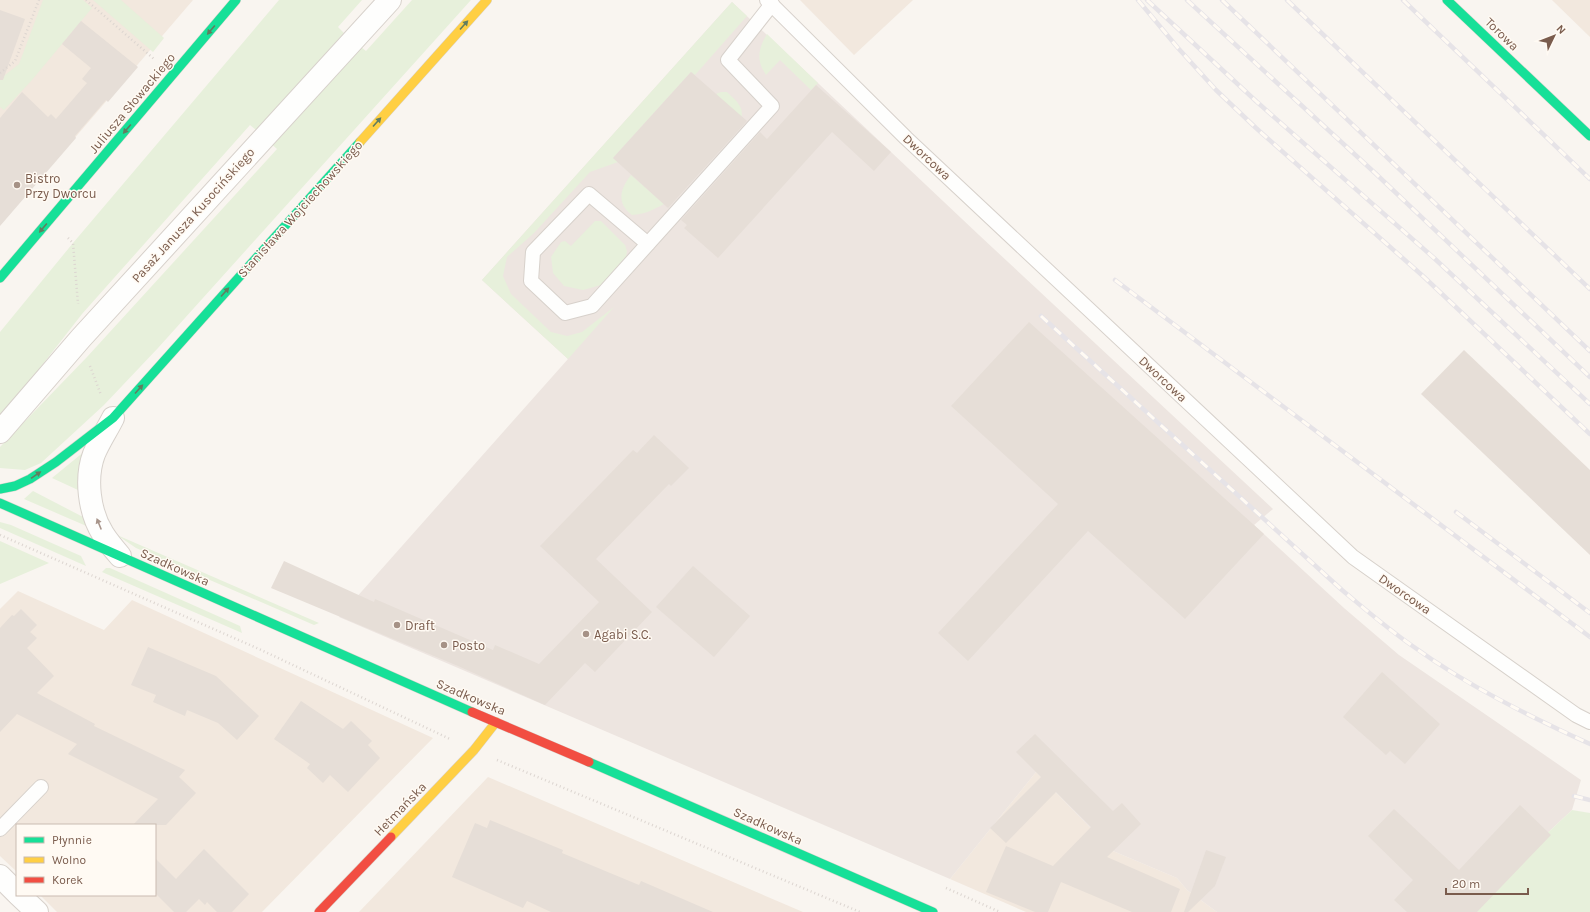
<svg xmlns="http://www.w3.org/2000/svg" width="1590" height="912" viewBox="0 0 1590 912" font-family="Karla,sans-serif">
  <rect width="100%" height="100%" fill="#f9f5f0"/>
  <!-- residential -->
  <g fill="#f2e8de">
    <polygon points="0,0 193,0 0,225"/>
    <polygon points="800,0 913,0 854,55"/>
    <polygon points="1552,0 1590,0 1590,37"/>
    <polygon points="18,591 104,630 132,600 433,738 262,912 57,912 40,895 155,895 155,825 17,825 17,872 0,856 0,609"/>
    <polygon points="1036,772 1113,851 1177,878 1187,890 1217,912 1026,912 950,879"/>
    <polygon points="488,777 803,912 359,912"/>
  </g>
  <!-- industrial -->
  <polygon fill="#ede5e0" points="732,2 979,235 1273,509 1254,525 1344,608 1399,655 1581,780 1572,810 1463,912 1217,912 1187,890 1177,878 1113,851 1036,772 950,879 339,617 568,359 482,280"/>
  <!-- green -->
  <g fill="#e7f0db">
    <polygon points="43,0 83,0 92,8 32,80 4,110 0,107 0,79 19,64"/>
    <polygon points="93,0 121,0 164,38 153,52"/>
    <polygon points="279,0 362,0 338,27 344,33 256,130 250,125 82,314 0,419 0,332 73,243"/>
    <polygon points="412,0 471,0 158,348 104,405 41,463 25,470 0,468 0,447 87,357 277,149 268,141 357,44 366,51"/>
    <polygon points="732,2 747,16 695,75 691,72 613,158 618,162 590,172 534,233 507,257 503,276 511,294 551,332 567,336 582,332 614,307 568,359 482,280"/>
    <path d="M767,34L818,83L811,90L780,60L766,75C756,60 758,49 767,34Z"/>
    <path d="M721,92H727C740,104 745,108 740,126L716,94Z"/>
    <path d="M631,175L664,204C653,210 645,214 632,215C616,203 620,189 631,175Z"/>
    <polygon points="595,221 601,221 625,245 627,251 626,257 601,285 583,290 564,286 553,273 551,257 561,242 565,241 571,246"/>
    <polygon points="85,451 79,474 78,490 52,478"/>
    <polygon points="33,491 85,518 91,528 24,499"/>
    <polygon points="0,522 11,525 81,556 86,566 0,528"/>
    <polygon points="117,535 319,623 314,625 136,548"/>
    <polygon points="0,541 49,563 0,584"/>
    <polygon points="106,568 110,568 240,626 242,633 102,572"/>
    <polygon points="1572,810 1590,813 1590,912 1463,912"/>
  </g>
  <!-- building -->
  <g fill="#e6ded7">
    <polygon points="0,10 25,19 3,80 0,80"/>
    <polygon points="81,21 138,67 108,102 106,100 75,136 76,138 0,226 0,118 22,92 48,117 51,114 56,119 87,83 82,79 91,68 62,44"/>
    <polygon points="691,72 747,121 668,208 613,158"/>
    <polygon points="816,85 891,152 874,171 832,132 718,258 684,228 687,225 681,220 760,132 767,139"/>
    <polygon points="1029,322 1264,534 1185,619 1088,531 968,661 938,633 1058,504 951,406"/>
    <polygon points="1464,350 1590,470 1590,555 1421,394"/>
    <polygon points="654,435 689,468 671,486 669,484 596,559 652,612 595,672 585,663 545,705 458,666 271,588 284,561 374,602 375,599 493,650 495,645 539,664 599,602 540,546 633,450 637,453"/>
    <polygon points="693,566 750,616 714,657 656,607"/>
    <polygon points="21,609 37,625 30,632 37,638 27,648 54,676 37,693 95,724 94,726 185,770 179,777 196,793 166,825 133,825 158,799 68,754 77,744 17,714 0,732 0,628 12,615 14,616"/>
    <polygon points="148,647 216,676 259,716 237,740 218,723 187,710 185,716 153,702 156,695 131,685"/>
    <polygon points="1382,672 1440,724 1405,764 1390,751 1386,755 1343,717"/>
    <polygon points="301,701 343,729 351,721 372,741 368,745 380,758 348,792 330,775 323,783 307,768 310,764 274,739"/>
    <polygon points="1035,734 1113,811 1122,803 1141,824 1107,857 1180,889 1171,912 1132,912 1061,882 1048,912 1035,912 986,892 1006,846 1053,866 1091,827 1056,792 1006,843 990,828 1041,777 1016,752"/>
    <polygon points="1520,805 1551,835 1477,912 1407,912 1394,900 1413,880 1368,836 1394,809 1459,870"/>
    <polygon points="490,820 563,850 562,853 639,885 641,881 713,912 551,912 527,901 523,908 452,877 475,823 487,828"/>
    <polygon points="204,849 249,894 232,912 217,912 207,902 205,905 199,899 186,912 174,912 155,893 155,858 176,879"/>
    <polygon points="1206,850 1226,857 1215,886 1188,912 1184,912"/>
  </g>
  <g fill="none" stroke-linecap="round" stroke-linejoin="round">
    <!-- lane casing -->
    <g stroke="#d7d1cb" stroke-width="16">
      <g id="lane">
        <polyline points="767,0 906,138 1353,557 1576,715 1590,722"/>
        <polyline points="648,244 589,194 533,252 531,281 565,313 592,306 772,106 728,60 772,4"/>
        <polyline points="0,829 41,787"/>
      </g>
    </g>
    <!-- street casing -->
    <g stroke="#d7d1cb" stroke-width="24">
      <g id="street">
        <path d="M113,418C107,430 99,442 94,454C85,478 89,512 103,534C108,542 114,549 120,556"/>
        <polyline points="0,432 81,338 390,0"/>
        <polyline points="0,876 17,893"/>
        <polyline points="19,895 37,912"/>
      </g>
    </g>
    <!-- fast casing -->
    <g stroke="#d9d2cb" stroke-width="10">
      <g id="fast">
        <polyline points="1447,0 1590,136"/>
        <polyline points="0,278 236,0"/>
        <polyline points="0,489 15,486 30,479 56,462 113,418 360,142"/>
        <polyline points="0,503 472,712"/>
        <polyline points="589,762 933,912"/>
      </g>
    </g>
    <!-- slow casing -->
    <g stroke="#d9d2cb" stroke-width="10">
      <g id="slow">
        <polyline points="360,142 487,0"/>
        <polyline points="391,837 474,750 496,722"/>
      </g>
    </g>
    <!-- jam casing -->
    <g stroke="#d9d2cb" stroke-width="10">
      <g id="jam">
        <polyline points="472,712 589,762"/>
        <polyline points="319,912 391,837"/>
      </g>
    </g>
    <!-- path -->
    <g stroke="#dcd5d0" stroke-width="2.5" stroke-dasharray="1 3" stroke-linecap="butt">
      <polyline points="86,0 154,59"/>
      <polyline points="0,73 15,61 39,0"/>
      <polyline points="68,238 73,243 78,304"/>
      <polyline points="90,366 101,395"/>
      <polyline points="0,535 259,649 450,739"/>
      <polyline points="497,760 860,912"/>
      <polyline points="946,888 1000,912"/>
    </g>
    <!-- lane -->
    <use href="#lane" stroke="#fefefd" stroke-width="14"/>
    <!-- street -->
    <use href="#street" stroke="#fefefd" stroke-width="22"/>
    <!-- fast -->
    <use href="#fast" stroke="#16e098" stroke-width="9"/>
    <!-- slow -->
    <use href="#slow" stroke="#ffcf43" stroke-width="9"/>
    <!-- jam -->
    <use href="#jam" stroke="#f24e42" stroke-width="9"/>
    <!-- rail casing -->
    <g stroke="#e6e3e7" stroke-width="4.5">
      <g id="rail">
        <polyline points="1138,0 1178,48 1216,90 1256,128 1424,277 1590,434"/>
        <polyline points="1147,0 1257,102 1434,258 1590,404"/>
        <polyline points="1187,0 1375,173 1590,377"/>
        <polyline points="1222,0 1590,351"/>
        <polyline points="1287,0 1590,289"/>
        <polyline points="1403,0 1590,179"/>
        <polyline points="1115,280 1590,637"/>
        <path d="M1041,316L1342,590C1366,610 1389,630 1414,647C1468,686 1529,716 1590,744"/>
        <polyline points="1456,512 1590,613"/>
        <polyline points="1574,796 1590,800"/>
      </g>
    </g>
    <!-- rail -->
    <use href="#rail" stroke="#fffaf3" stroke-width="3" stroke-dasharray="9" stroke-linecap="butt"/>
  </g>
  <!-- one-way arrows -->
  <defs><path id="oneway-solid" d="M-6-.8H1V-3.2L6.5 0L1 3.2V.8H-6Z"/></defs>
  <g fill="#617d60">
    <use href="#oneway-solid" transform="translate(464 25) rotate(-48)"/>
    <use href="#oneway-solid" transform="translate(211 30) rotate(130)"/>
    <use href="#oneway-solid" transform="translate(377 122) rotate(-48)"/>
    <use href="#oneway-solid" transform="translate(127 129) rotate(130)"/>
    <use href="#oneway-solid" transform="translate(43 228) rotate(130)"/>
    <use href="#oneway-solid" transform="translate(225 292) rotate(-48)"/>
    <use href="#oneway-solid" transform="translate(139 389) rotate(-48)"/>
    <use href="#oneway-solid" transform="translate(36 475) rotate(-34)"/>
  </g>
  <use fill="#a8958b" href="#oneway-solid" transform="translate(99 524) rotate(-112)"/>
  <!-- markers -->
  <g fill="#a69286" stroke="#fffaf3" stroke-width="1.5">
    <circle cx="17" cy="185" r="4"/>
    <circle cx="397" cy="625" r="4"/>
    <circle cx="586" cy="634" r="4"/>
    <circle cx="444" cy="645" r="4"/>
  </g>
  <g text-anchor="middle" dominant-baseline="central" stroke-width="3" stroke-linejoin="round" paint-order="stroke">
    <!-- street labels -->
    <g font-size="13" fill="#7a5c4d" stroke="#fffaf3">
      <text transform="translate(1502 34) rotate(44)">Torowa</text>
      <text transform="translate(132 103) rotate(-50)">Juliusza Słowackiego</text>
      <text transform="translate(927 157) rotate(43)">Dworcowa</text>
      <text transform="translate(300 209) rotate(-48)">Stanisława Wojciechowskiego</text>
      <text transform="translate(193 215) rotate(-48)">Pasaż Janusza Kusocińskiego</text>
      <text transform="translate(1163 379) rotate(43)">Dworcowa</text>
      <text transform="translate(175 567) rotate(24)">Szadkowska</text>
      <text transform="translate(1405 594) rotate(35)">Dworcowa</text>
      <text transform="translate(471 697) rotate(23)">Szadkowska</text>
      <text transform="translate(400 809) rotate(-46)">Hetmańska</text>
      <text transform="translate(768 826) rotate(24)">Szadkowska</text>
    </g>
    <!-- poi labels -->
    <g font-size="13" fill="#7a5c4d" stroke="#fffaf3" text-anchor="start">
      <text x="25" y="178">Bistro<tspan x="25" dy="15">Przy Dworcu</tspan></text>
      <text x="405" y="625">Draft</text>
      <text x="594" y="634">Agabi S.C.</text>
      <text x="452" y="645">Posto</text>
    </g>
  </g>
  <!-- legend -->
  <rect x="16" y="824" width="140" height="72" fill="#fffaf3" stroke="#cabbb1"/>
  <rect x="24" y="837" width="20" height="6" fill="#16e098" stroke="#cabbb1"/>
  <text x="52" y="844" font-size="12" fill="#7a5c4d">Płynnie</text>
  <rect x="24" y="857" width="20" height="6" fill="#ffcf43" stroke="#cabbb1"/>
  <text x="52" y="864" font-size="12" fill="#7a5c4d">Wolno</text>
  <rect x="24" y="877" width="20" height="6" fill="#f24e42" stroke="#cabbb1"/>
  <text x="52" y="884" font-size="12" fill="#7a5c4d">Korek</text>
  <!-- north arrow -->
  <g transform="translate(1554 36) rotate(47)" stroke="#fffaf3" stroke-width="3" paint-order="stroke">
  <path d="M0-3L7 15L0 10L-7 15Z" fill="#7a5c4d"/>
  <text y="-6" font-size="11" font-weight="bold" text-anchor="middle" fill="#7a5c4d">N</text>
  </g>
  <!-- scale -->
  <path d="M1446 888v6h82v-6" fill="none" stroke="#7a5c4d" stroke-width="2"/>
  <text x="1452" y="888" font-size="12" fill="#7a5c4d" stroke="#fffaf3" stroke-width="3" paint-order="stroke">20 m</text>
</svg>
